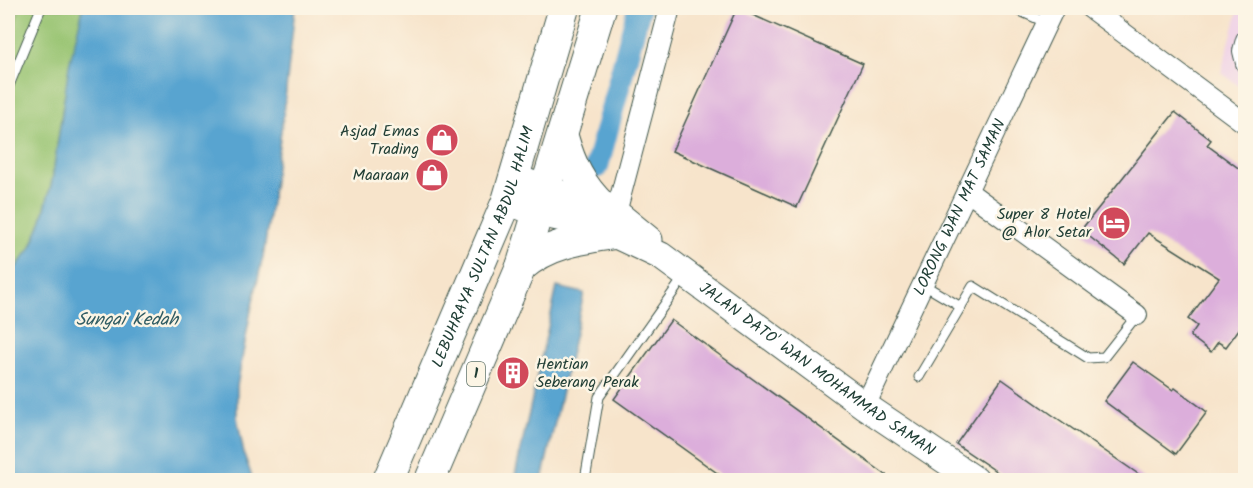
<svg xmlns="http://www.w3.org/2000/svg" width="1253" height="488" viewBox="0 0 1253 488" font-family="Kalam,sans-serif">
  <rect width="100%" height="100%" fill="#fcf5e5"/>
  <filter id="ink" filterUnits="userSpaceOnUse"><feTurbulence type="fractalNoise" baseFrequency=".0167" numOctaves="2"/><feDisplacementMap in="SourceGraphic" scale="12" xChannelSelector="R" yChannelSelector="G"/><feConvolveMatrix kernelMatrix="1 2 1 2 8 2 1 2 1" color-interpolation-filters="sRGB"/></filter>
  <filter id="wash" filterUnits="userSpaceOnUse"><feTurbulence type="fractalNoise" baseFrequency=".008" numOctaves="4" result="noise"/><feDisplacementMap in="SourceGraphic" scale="24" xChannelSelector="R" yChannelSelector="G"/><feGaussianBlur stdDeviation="1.35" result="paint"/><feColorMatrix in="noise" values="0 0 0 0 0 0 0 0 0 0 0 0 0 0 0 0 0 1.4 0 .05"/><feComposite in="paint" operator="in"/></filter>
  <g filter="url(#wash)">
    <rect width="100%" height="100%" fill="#f7e4cb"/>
    <!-- built -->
    <polygon fill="#efd0e7" points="1239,8 1245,8 1245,91 1221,72"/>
    <!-- green -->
    <polygon fill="#96c370" stroke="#5a8052" stroke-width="1.5" points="19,8 83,8 63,105 52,181 42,220 30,249 8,278 8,48"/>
    <!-- water -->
    <g fill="#58a4d0" stroke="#3c7082" stroke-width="1.5">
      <polygon points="83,8 295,8 283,117 264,252 250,315 237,386 237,417 244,454 253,480 8,480 8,278 30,249 42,220 52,181 69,66"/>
      <polygon points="557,287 584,293 542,480 514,480"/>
    </g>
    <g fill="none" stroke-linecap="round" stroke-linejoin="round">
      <!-- canal -->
      <polyline stroke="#58a4d0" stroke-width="24" points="597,166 639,8"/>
    </g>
    <g id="blocks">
      <!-- building -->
      <g fill="#dcaedb">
        <polygon points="737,8 863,64 797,207 672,151"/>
        <polygon points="1175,112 1211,140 1207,145 1245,173 1245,321 1226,347 1218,342 1211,352 1190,336 1197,326 1188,319 1219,278 1148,233 1124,264 1081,230"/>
        <polygon points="671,320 893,480 727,480 614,399"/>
        <polygon points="1133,362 1173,390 1175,388 1207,412 1176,454 1104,401"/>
        <polygon points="1002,379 1051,414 1147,480 1009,480 956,444"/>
      </g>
    </g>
  </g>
  <g filter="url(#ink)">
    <use href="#blocks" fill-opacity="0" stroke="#3f564b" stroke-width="1.5"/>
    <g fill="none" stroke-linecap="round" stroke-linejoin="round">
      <!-- lane casing -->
      <g stroke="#3f564b" stroke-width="11">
        <g id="lane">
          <polyline points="1013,8 1047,23"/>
          <polyline points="8,88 41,8"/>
          <polyline points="924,285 961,307"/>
          <polyline points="919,377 973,286 1088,358 1104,357 1137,315"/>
          <polyline points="585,480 599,397 684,277"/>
        </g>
      </g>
      <!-- street casing -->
      <g stroke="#3f564b" stroke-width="22">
        <g id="street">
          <polyline points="1090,8 1246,124"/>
          <polyline points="1246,40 1243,51 1246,63"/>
          <polyline points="967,191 1137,315"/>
          <polyline points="616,213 670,8"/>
          <path id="s1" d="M865,406L1054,8"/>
        </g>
      </g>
      <!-- secondary casing -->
      <g stroke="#3f564b" stroke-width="29">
        <g id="secondary">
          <polyline points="514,178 616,213 649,240"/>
          <path id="s2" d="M507,201L539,213L577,221L614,234L661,256L865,406L975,480"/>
        </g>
      </g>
      <!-- primary casing -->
      <g stroke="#3f564b" stroke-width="32">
        <g id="primary">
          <path d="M563,137C571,165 581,186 602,206"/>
          <path d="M521,267C548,244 580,239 614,234"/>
          <path id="s3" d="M388,480L507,201L564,8"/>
          <polyline points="430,480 521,267 601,8"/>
        </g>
      </g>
      <!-- lane -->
      <use href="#lane" stroke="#fff" stroke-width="9"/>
      <!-- street -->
      <use href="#street" stroke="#fff" stroke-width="20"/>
      <!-- secondary -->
      <use href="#secondary" stroke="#fff" stroke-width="27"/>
      <!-- primary -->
      <use href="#primary" stroke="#fff" stroke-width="30"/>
    </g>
  </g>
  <!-- icons -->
  <defs>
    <g id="shop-disc" transform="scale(1.725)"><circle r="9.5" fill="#d1495b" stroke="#fcf5e5"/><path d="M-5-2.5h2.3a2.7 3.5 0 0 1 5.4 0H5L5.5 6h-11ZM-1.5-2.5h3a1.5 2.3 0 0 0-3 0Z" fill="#fff"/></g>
    <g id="hotel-disc" transform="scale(1.725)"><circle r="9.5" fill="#d1495b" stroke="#fcf5e5"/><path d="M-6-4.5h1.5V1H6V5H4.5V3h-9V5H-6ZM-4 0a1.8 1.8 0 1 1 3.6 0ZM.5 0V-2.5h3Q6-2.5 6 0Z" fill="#fff"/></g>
    <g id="building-disc" transform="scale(1.725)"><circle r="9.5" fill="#d1495b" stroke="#fcf5e5"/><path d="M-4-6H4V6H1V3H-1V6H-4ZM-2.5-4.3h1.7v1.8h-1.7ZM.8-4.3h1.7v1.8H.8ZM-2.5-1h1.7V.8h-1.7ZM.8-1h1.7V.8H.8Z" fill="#fff"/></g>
  </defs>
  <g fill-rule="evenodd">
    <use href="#shop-disc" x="442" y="140"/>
    <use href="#shop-disc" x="432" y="175"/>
    <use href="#hotel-disc" x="1114" y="223"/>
    <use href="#building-disc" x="513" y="373"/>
  </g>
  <g text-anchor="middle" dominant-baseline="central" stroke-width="5" stroke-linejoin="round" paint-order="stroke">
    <!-- shield labels -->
    <rect fill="#fcf5e5" stroke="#617469" stroke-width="1.5" x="467" y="362" width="18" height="24" rx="4.5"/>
    <g font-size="15" font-weight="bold" fill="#1f3d34">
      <text x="476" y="374">1</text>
    </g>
    <!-- poi labels -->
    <g font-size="16" fill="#1f3d34" stroke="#fcf5e5" text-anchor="end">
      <text x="419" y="131">Asjad Emas<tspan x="419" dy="18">Trading</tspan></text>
      <text x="409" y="175">Maaraan</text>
      <text x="1091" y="214">Super 8 Hotel<tspan x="1091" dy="18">@ Alor Setar</tspan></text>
      <text x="536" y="364" text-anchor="start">Hentian<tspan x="536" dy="18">Seberang Perak</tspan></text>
    </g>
    <!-- street labels -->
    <g font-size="16" fill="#1f3d34" stroke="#fcf5e5">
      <text stroke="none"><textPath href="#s1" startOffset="220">LORONG WAN MAT SAMAN</textPath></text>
      <text stroke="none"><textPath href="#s3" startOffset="252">LEBUHRAYA SULTAN ABDUL HALIM</textPath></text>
      <text stroke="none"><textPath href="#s2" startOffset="357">JALAN DATO' WAN MOHAMMAD SAMAN</textPath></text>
    </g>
    <!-- water labels -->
    <g font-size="18" font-style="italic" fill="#305c63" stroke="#fcf5e5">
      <text x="127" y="320">Sungai Kedah</text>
    </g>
  </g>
  <!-- margin -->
  <rect width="1253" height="488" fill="none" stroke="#fcf5e5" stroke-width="30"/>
</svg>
